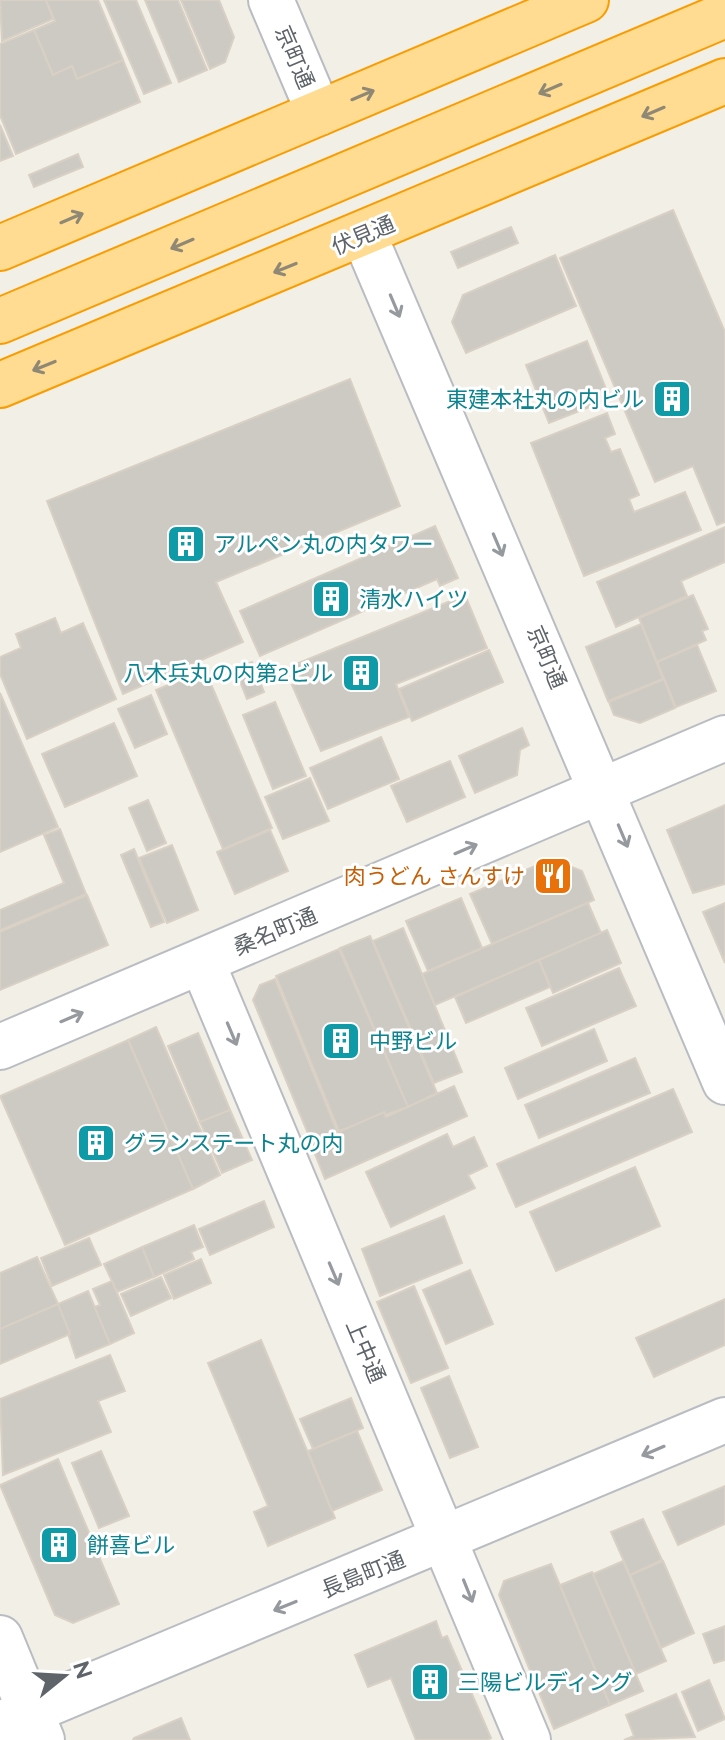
<svg xmlns="http://www.w3.org/2000/svg" width="725" height="1740" viewBox="0 0 725 1740" font-family="Raleway,'Noto Sans JP',sans-serif">
  <rect width="100%" height="100%" fill="#f2efe7"/>
  <!-- building -->
  <g fill="#cdcac4" stroke="#d8d0c4" stroke-width="2">
    <polygon points="0,0 46,0 53,19 2,41"/>
    <polygon points="46,0 98,0 123,60 77,79 72,66 53,75 34,30 55,21"/>
    <polygon points="104,0 136,0 171,83 144,94"/>
    <polygon points="145,0 178,0 207,70 179,82"/>
    <polygon points="181,0 219,0 234,37 225,62 210,69"/>
    <polygon points="34,30 53,75 72,66 77,79 123,60 140,102 16,154 0,115 0,44"/>
    <polygon points="0,125 13,156 0,161"/>
    <polygon points="78,154 83,167 34,187 29,175"/>
    <polygon points="673,210 725,332 725,522 717,525 693,466 655,482 560,258"/>
    <polygon points="511,227 518,243 458,268 451,252"/>
    <polygon points="555,255 576,306 466,353 452,322 463,295"/>
    <polygon points="587,341 610,399 549,423 526,365"/>
    <polygon points="350,379 400,506 216,582 243,642 123,694 47,501"/>
    <polygon points="607,413 615,434 605,438 611,452 620,449 639,495 629,499 634,512 685,492 701,530 584,576 531,443"/>
    <polygon points="435,526 458,578 440,586 437,579 260,656 240,611"/>
    <polygon points="725,527 725,562 681,581 687,596 616,627 597,582"/>
    <polygon points="465,595 487,648 396,684 409,717 321,751 292,685 303,682 296,664"/>
    <polygon points="693,595 708,629 702,631 706,640 657,662 639,618"/>
    <polygon points="55,618 61,633 83,623 116,699 27,739 0,674 0,657 21,648 16,634"/>
    <polygon points="641,624 663,679 608,701 586,647"/>
    <polygon points="697,645 716,691 676,707 657,662"/>
    <polygon points="489,650 503,682 412,721 399,689"/>
    <polygon points="252,662 264,692 247,699 235,669"/>
    <polygon points="205,670 272,828 223,849 156,690"/>
    <polygon points="664,679 675,708 640,723 614,715 609,702"/>
    <polygon points="0,693 58,827 0,852"/>
    <polygon points="151,695 167,734 135,748 118,709"/>
    <polygon points="275,702 306,776 273,789 243,715"/>
    <polygon points="114,723 137,776 65,807 42,754"/>
    <polygon points="522,728 529,745 520,750 517,775 475,793 459,756"/>
    <polygon points="381,737 399,779 328,809 310,768"/>
    <polygon points="450,761 465,797 407,822 391,786"/>
    <polygon points="310,778 329,821 283,839 265,797"/>
    <polygon points="148,800 166,843 147,851 129,808"/>
    <polygon points="725,805 725,884 693,893 667,830"/>
    <polygon points="60,829 86,894 0,930 0,910 64,883 44,835"/>
    <polygon points="270,830 288,871 235,894 217,852"/>
    <polygon points="172,845 198,910 167,923 139,858"/>
    <polygon points="134,849 164,922 151,927 121,855"/>
    <polygon points="551,859 582,871 594,900 492,944 470,894"/>
    <polygon points="87,895 108,945 0,990 0,932"/>
    <polygon points="461,898 482,948 428,971 406,921"/>
    <polygon points="588,903 601,933 435,1005 422,974"/>
    <polygon points="725,903 725,963 703,912"/>
    <polygon points="403,928 462,1072 434,1083 373,941"/>
    <polygon points="607,930 621,963 553,993 539,960"/>
    <polygon points="370,936 437,1093 408,1107 340,948"/>
    <polygon points="339,949 408,1107 339,1131 276,976"/>
    <polygon points="539,960 550,987 466,1023 455,997"/>
    <polygon points="619,968 636,1006 542,1046 526,1008"/>
    <polygon points="275,979 337,1131 311,1141 253,1000 260,985"/>
    <polygon points="156,1027 220,1175 193,1189 128,1040"/>
    <polygon points="594,1029 607,1061 518,1099 505,1068"/>
    <polygon points="198,1033 230,1110 200,1122 168,1046"/>
    <polygon points="128,1040 193,1189 65,1245 0,1096"/>
    <polygon points="635,1058 650,1093 539,1138 525,1105"/>
    <polygon points="454,1086 467,1116 325,1179 311,1144 384,1112 386,1117"/>
    <polygon points="673,1089 692,1132 516,1207 497,1164"/>
    <polygon points="230,1110 252,1160 222,1173 200,1122"/>
    <polygon points="447,1134 453,1147 474,1137 487,1166 468,1175 475,1188 391,1227 366,1172"/>
    <polygon points="635,1167 660,1226 556,1271 530,1212"/>
    <polygon points="264,1201 274,1227 210,1255 199,1229"/>
    <polygon points="444,1216 462,1263 380,1296 362,1249"/>
    <polygon points="194,1225 203,1247 191,1252 194,1259 154,1277 142,1247"/>
    <polygon points="89,1238 101,1265 52,1286 41,1258"/>
    <polygon points="142,1247 154,1277 117,1292 104,1264"/>
    <polygon points="37,1257 58,1304 0,1329 0,1273"/>
    <polygon points="201,1259 211,1283 174,1299 164,1275"/>
    <polygon points="470,1270 493,1324 446,1344 423,1290"/>
    <polygon points="161,1277 171,1298 131,1316 121,1294"/>
    <polygon points="112,1281 134,1333 110,1344 94,1307 100,1305 93,1289"/>
    <polygon points="414,1286 448,1368 411,1383 377,1302"/>
    <polygon points="88,1291 110,1344 76,1358 58,1304"/>
    <polygon points="725,1299 725,1345 654,1377 636,1338"/>
    <polygon points="58,1304 70,1334 0,1364 0,1329"/>
    <polygon points="261,1340 335,1518 268,1546 254,1512 268,1506 208,1363"/>
    <polygon points="110,1355 125,1391 98,1401 111,1432 3,1475 0,1399"/>
    <polygon points="449,1376 478,1447 450,1458 421,1388"/>
    <polygon points="351,1398 363,1428 313,1449 300,1419"/>
    <polygon points="357,1431 382,1490 332,1511 308,1451"/>
    <polygon points="101,1451 129,1516 99,1528 72,1463"/>
    <polygon points="58,1459 119,1604 73,1623 55,1615 0,1485"/>
    <polygon points="725,1486 725,1524 678,1545 663,1512"/>
    <polygon points="643,1519 662,1560 630,1575 611,1532"/>
    <polygon points="623,1561 666,1661 636,1674 593,1574"/>
    <polygon points="663,1561 694,1633 661,1648 630,1575"/>
    <polygon points="551,1564 610,1705 554,1729 499,1595 504,1581"/>
    <polygon points="592,1572 643,1691 610,1705 560,1585"/>
    <polygon points="436,1621 442,1638 447,1636 491,1738 487,1740 416,1740 391,1678 368,1687 355,1655"/>
    <polygon points="725,1626 725,1660 714,1663 703,1634"/>
    <polygon points="709,1680 725,1719 698,1731 682,1692"/>
    <polygon points="676,1694 695,1737 624,1740 634,1736 626,1715"/>
    <polygon points="181,1718 190,1740 133,1740 134,1738"/>
  </g>
  <g fill="none" stroke-linecap="round" stroke-linejoin="round">
    <!-- minor casing -->
    <g stroke="#b9bdc2" stroke-width="48">
      <g id="minor">
        <polyline points="271,0 319,113"/>
        <polyline points="364,235 725,1082"/>
        <polyline points="202,962 528,1740"/>
        <polyline points="0,1047 725,738"/>
        <polyline points="0,1638 42,1740"/>
        <polyline points="0,1724 725,1420"/>
      </g>
    </g>
    <!-- highway casing -->
    <g stroke="#f99c00" stroke-width="48">
      <g id="highway">
        <polyline points="0,248 586,0"/>
        <polyline points="0,321 725,15"/>
        <polyline points="0,385 725,81"/>
      </g>
    </g>
    <!-- minor -->
    <use href="#minor" stroke="#fff" stroke-width="44"/>
    <!-- highway -->
    <use href="#highway" stroke="#ffdc91" stroke-width="44"/>
  </g>
  <!-- one-way arrows -->
  <defs><path id="oneway-shaft" d="M-6 0H5M1.5-3L5.5 0L1.5 3" fill="none" stroke-width="1.6" stroke-linecap="round" stroke-linejoin="round" transform="scale(2)"/></defs>
  <g stroke="#8e8875">
    <use href="#oneway-shaft" transform="translate(550 89) rotate(157)"/>
    <use href="#oneway-shaft" transform="translate(363 95) rotate(-23)"/>
    <use href="#oneway-shaft" transform="translate(653 112) rotate(157)"/>
    <use href="#oneway-shaft" transform="translate(72 218) rotate(-23)"/>
    <use href="#oneway-shaft" transform="translate(182 244) rotate(157)"/>
    <use href="#oneway-shaft" transform="translate(285 268) rotate(158)"/>
    <use href="#oneway-shaft" transform="translate(44 366) rotate(158)"/>
  </g>
  <g stroke="#969a9e">
    <use href="#oneway-shaft" transform="translate(395 306) rotate(67)"/>
    <use href="#oneway-shaft" transform="translate(498 545) rotate(67)"/>
    <use href="#oneway-shaft" transform="translate(623 836) rotate(67)"/>
    <use href="#oneway-shaft" transform="translate(466 849) rotate(-23)"/>
    <use href="#oneway-shaft" transform="translate(72 1017) rotate(-23)"/>
    <use href="#oneway-shaft" transform="translate(232 1034) rotate(67)"/>
    <use href="#oneway-shaft" transform="translate(334 1274) rotate(67)"/>
    <use href="#oneway-shaft" transform="translate(653 1451) rotate(157)"/>
    <use href="#oneway-shaft" transform="translate(468 1591) rotate(68)"/>
    <use href="#oneway-shaft" transform="translate(285 1606) rotate(158)"/>
  </g>
  <!-- icons -->
  <defs>
    <g id="building-square" transform="scale(2)"><rect x="-9" y="-9" width="18" height="18" rx="4" fill="#0f9aa8" stroke="#fff"/><path d="M-4-6H4V6H1V3H-1V6H-4ZM-2.5-4.3h1.7v1.8h-1.7ZM.8-4.3h1.7v1.8H.8ZM-2.5-1h1.7V.8h-1.7ZM.8-1h1.7V.8H.8Z" fill="#fff"/></g>
    <g id="restaurant-square" transform="scale(2)"><rect x="-9" y="-9" width="18" height="18" rx="4" fill="#e8710a" stroke="#fff"/><path d="M-5-6h1v4h1v-4h1v4h1v-4h1v5L-1.5 .5V6h-2V.5L-5-1ZM5-6V6H3V1.5H1.5Q1.5-4 5-6Z" fill="#fff"/></g>
  </defs>
  <g fill-rule="evenodd">
    <use href="#building-square" x="672" y="399"/>
    <use href="#building-square" x="186" y="544"/>
    <use href="#building-square" x="331" y="599"/>
    <use href="#building-square" x="361" y="673"/>
    <use href="#restaurant-square" x="553" y="876"/>
    <use href="#building-square" x="341" y="1041"/>
    <use href="#building-square" x="96" y="1143"/>
    <use href="#building-square" x="59" y="1545"/>
    <use href="#building-square" x="430" y="1682"/>
  </g>
  <g text-anchor="middle" dominant-baseline="central" stroke-width="6" stroke-linejoin="round" paint-order="stroke">
    <!-- street labels -->
    <g font-size="22" fill="#5e6469" stroke="#fff">
      <text transform="translate(295 57) rotate(67)">京町通</text>
      <text transform="translate(363 235) rotate(-23)">伏見通</text>
      <text transform="translate(547 657) rotate(67)">京町通</text>
      <text transform="translate(275 931) rotate(-23)">桑名町通</text>
      <text transform="translate(366 1351) rotate(67)">上中通</text>
      <text transform="translate(363 1574) rotate(-22)">長島町通</text>
    </g>
    <!-- culture labels -->
    <g font-size="22" fill="#0d838f" stroke="#fff" text-anchor="start">
      <text x="644" y="399" text-anchor="end">東建本社丸の内ビル</text>
      <text x="214" y="544">アルペン丸の内タワー</text>
      <text x="359" y="599">清水ハイツ</text>
      <text x="333" y="673" text-anchor="end">八木兵丸の内第2ビル</text>
      <text x="369" y="1041">中野ビル</text>
      <text x="124" y="1143">グランステート丸の内</text>
      <text x="87" y="1545">餅喜ビル</text>
      <text x="458" y="1682">三陽ビルディング</text>
    </g>
    <!-- food labels -->
    <g font-size="22" fill="#c56008" stroke="#fff" text-anchor="end">
      <text x="525" y="876">肉うどん さんすけ</text>
    </g>
  </g>
  <!-- north arrow -->
  <g transform="translate(64 1676) rotate(72)" stroke="#ffffff" stroke-width="6" paint-order="stroke">
  <path d="M0-6L14 30L0 20L-14 30Z" fill="#5e6469"/>
  <text y="-12" font-size="22" font-weight="bold" text-anchor="middle" fill="#5e6469">N</text>
  </g>
</svg>
